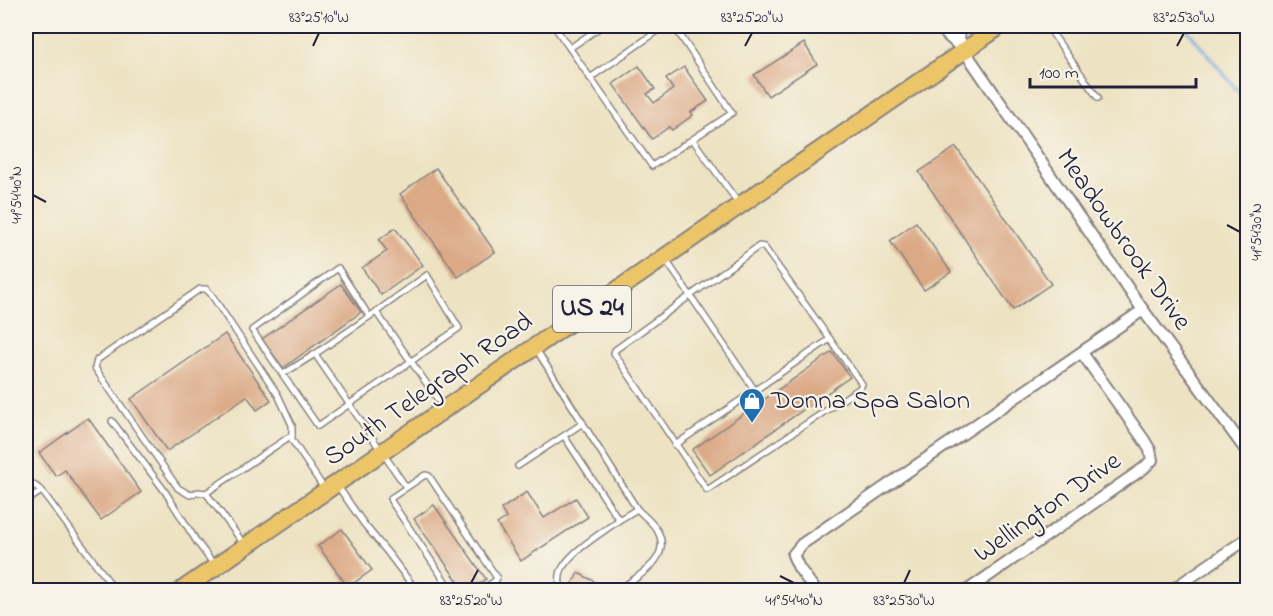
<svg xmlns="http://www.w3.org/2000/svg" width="1273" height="616" viewBox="0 0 1273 616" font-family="'Indie Flower',sans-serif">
  <rect width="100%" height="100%" fill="#f7f3e8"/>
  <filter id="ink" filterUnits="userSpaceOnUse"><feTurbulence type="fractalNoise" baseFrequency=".0167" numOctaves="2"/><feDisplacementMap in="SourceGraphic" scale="12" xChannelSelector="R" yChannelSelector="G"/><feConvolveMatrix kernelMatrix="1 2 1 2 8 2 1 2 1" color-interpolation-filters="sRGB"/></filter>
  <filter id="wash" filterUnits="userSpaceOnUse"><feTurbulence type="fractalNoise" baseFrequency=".008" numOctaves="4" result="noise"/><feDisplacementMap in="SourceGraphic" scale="24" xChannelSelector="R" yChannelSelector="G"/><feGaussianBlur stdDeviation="1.35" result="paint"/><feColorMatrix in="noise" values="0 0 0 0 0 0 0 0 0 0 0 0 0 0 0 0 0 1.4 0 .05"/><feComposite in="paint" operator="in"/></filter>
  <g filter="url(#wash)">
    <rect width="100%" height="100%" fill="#ede3c3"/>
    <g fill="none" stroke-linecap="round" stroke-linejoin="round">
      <!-- stream -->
      <polyline stroke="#73a7df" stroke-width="3" points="1184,26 1248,103"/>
    </g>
    <g id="blocks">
      <!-- building -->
      <g fill="#dba986">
        <polygon points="804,43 817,64 768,96 754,75"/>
        <polygon points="639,66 655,89 647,94 654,103 673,89 666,79 684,67 708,101 691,112 693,115 672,130 669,127 652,139 613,84"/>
        <polygon points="956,147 1051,284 1013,310 919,172"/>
        <polygon points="436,168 495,252 458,277 400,194"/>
        <polygon points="916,222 951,272 924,290 890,241"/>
        <polygon points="395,228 423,265 381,295 362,268 387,251 379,240"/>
        <polygon points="341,284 361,312 283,368 262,339"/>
        <polygon points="225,334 271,400 257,410 247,396 167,451 131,399"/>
        <polygon points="832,352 850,377 710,475 692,450"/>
        <polygon points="88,418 141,492 101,520 65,470 56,476 39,453"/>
        <polygon points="527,492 544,518 576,498 588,517 521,561 497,524 506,518 501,509"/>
        <polygon points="434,505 486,579 470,590 464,590 414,519"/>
        <polygon points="342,529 372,570 348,587 318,546"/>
        <polygon points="578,573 594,581 589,590 572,585"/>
      </g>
    </g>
  </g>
  <g filter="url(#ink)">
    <use href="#blocks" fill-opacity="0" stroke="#88827f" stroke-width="1.5"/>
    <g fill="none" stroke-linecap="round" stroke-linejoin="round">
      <!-- lane casing -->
      <g stroke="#88827f" stroke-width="8">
        <g id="lane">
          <polyline points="554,26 652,166 732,113 674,26"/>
          <polyline points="1047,26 1098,98"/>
          <polyline points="570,48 602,26"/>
          <polyline points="590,78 665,26"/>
          <polyline points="693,140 739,204"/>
          <polygon points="759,246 764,247 862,384 860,388 707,490 614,353 615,350"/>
          <polyline points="666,260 754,389"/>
          <polyline points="369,316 338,268 252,330 318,426 459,328 427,275 376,312"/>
          <polyline points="536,349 637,509 619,520 564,436"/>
          <polyline points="283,374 315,354"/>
          <polyline points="112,421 164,490 197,542 215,566"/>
          <polyline points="675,445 830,339"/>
          <polyline points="518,466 583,423"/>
          <polyline points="26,479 42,491 115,590"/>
          <polyline points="337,485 364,524 388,553 416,590"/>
          <polyline points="406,487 315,354 376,312 444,408"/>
          <polyline points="206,493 292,435"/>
          <polyline points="26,501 42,491"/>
          <polyline points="244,544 206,493 198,492 190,495 178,488 95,368 97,360 200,289 206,289 211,294 278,395 292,425 292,440 325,490"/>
          <polyline points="451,590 391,501 391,498 425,475 429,476 497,578 495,581 481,590"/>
          <path d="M560,590C560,582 558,574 563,567C574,549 602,533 619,520"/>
          <path d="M618,590C634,579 671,560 659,534C655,524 645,517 637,509"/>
        </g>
      </g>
      <!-- street casing -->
      <g stroke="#88827f" stroke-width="14">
        <g id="street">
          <polyline points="940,26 947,35 964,50 1143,310 1248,453"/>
          <polyline points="954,26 964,50"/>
          <polyline points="815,590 799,568 793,555 802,544 1143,310"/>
          <polyline points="968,590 1144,468 1152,460 1150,450 1144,440 1082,353"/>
          <polyline points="1172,590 1248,538"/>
        </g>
      </g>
      <!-- primary casing -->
      <g stroke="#88827f" stroke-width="20">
        <polyline id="primary" points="182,590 1000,26"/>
      </g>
      <!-- lane -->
      <use href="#lane" stroke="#fff" stroke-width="5"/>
      <!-- street -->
      <use href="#street" stroke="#fff" stroke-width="10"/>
      <!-- primary -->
      <use href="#primary" stroke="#edc569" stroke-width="16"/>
    </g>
  </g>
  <!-- ticks -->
  <path fill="none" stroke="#22223b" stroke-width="2" d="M313,46L319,33M745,46L752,33M1177,46L1184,33M33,195L46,202M1227,225L1240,232M780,576L794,583M471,583L478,570M904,583L910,570"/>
  <!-- icons -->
  <defs>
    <g id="shop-pin" transform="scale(1.35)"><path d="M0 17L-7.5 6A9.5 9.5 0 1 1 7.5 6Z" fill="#1f6fb2" stroke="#f7f3e8"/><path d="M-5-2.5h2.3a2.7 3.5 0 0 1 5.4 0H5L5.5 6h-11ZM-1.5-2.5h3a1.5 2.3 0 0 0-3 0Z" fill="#fff"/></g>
  </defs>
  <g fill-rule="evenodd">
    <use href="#shop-pin" x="752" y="401"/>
  </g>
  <g text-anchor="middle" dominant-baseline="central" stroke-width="4.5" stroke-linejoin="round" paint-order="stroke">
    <!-- shield labels -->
    <rect fill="#f7f3e8" stroke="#62616f" stroke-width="1.5" x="553" y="286" width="78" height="46" rx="4.5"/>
    <g font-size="26" font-weight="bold" fill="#22223b">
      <text x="592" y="309">US 24</text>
    </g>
    <!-- street labels -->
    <g font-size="27" fill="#22223b" stroke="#f7f3e8">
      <text transform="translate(1123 240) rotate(55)">Meadowbrook Drive</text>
      <text transform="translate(429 390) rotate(-35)">South Telegraph Road</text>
      <text transform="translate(1048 508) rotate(-35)">Wellington Drive</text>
    </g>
    <!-- poi labels -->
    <g font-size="27" fill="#22223b" stroke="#f7f3e8" text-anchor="start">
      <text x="771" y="401">Donna Spa Salon</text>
    </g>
  </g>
  <!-- margin -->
  <rect width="1273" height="616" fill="none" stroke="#f7f3e8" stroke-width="66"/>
  <!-- scale -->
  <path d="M1030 78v9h166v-9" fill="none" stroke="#22223b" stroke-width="3"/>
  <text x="1039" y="78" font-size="18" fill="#22223b" stroke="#f7f3e8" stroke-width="4.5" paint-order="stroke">100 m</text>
  <rect x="33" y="33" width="1207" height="550" fill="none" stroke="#22223b" stroke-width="2"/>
  <g font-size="15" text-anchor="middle" fill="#22223b">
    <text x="319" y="22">83°25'10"W</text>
    <text x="752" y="22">83°25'20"W</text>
    <text x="1184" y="22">83°25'30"W</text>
    <text transform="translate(16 195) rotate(-90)" y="5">41°54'40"N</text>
    <text transform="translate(1256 232) rotate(-90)" y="5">41°54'30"N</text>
    <text x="471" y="605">83°25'20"W</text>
    <text x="794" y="605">41°54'40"N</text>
    <text x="904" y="605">83°25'30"W</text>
  </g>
</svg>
